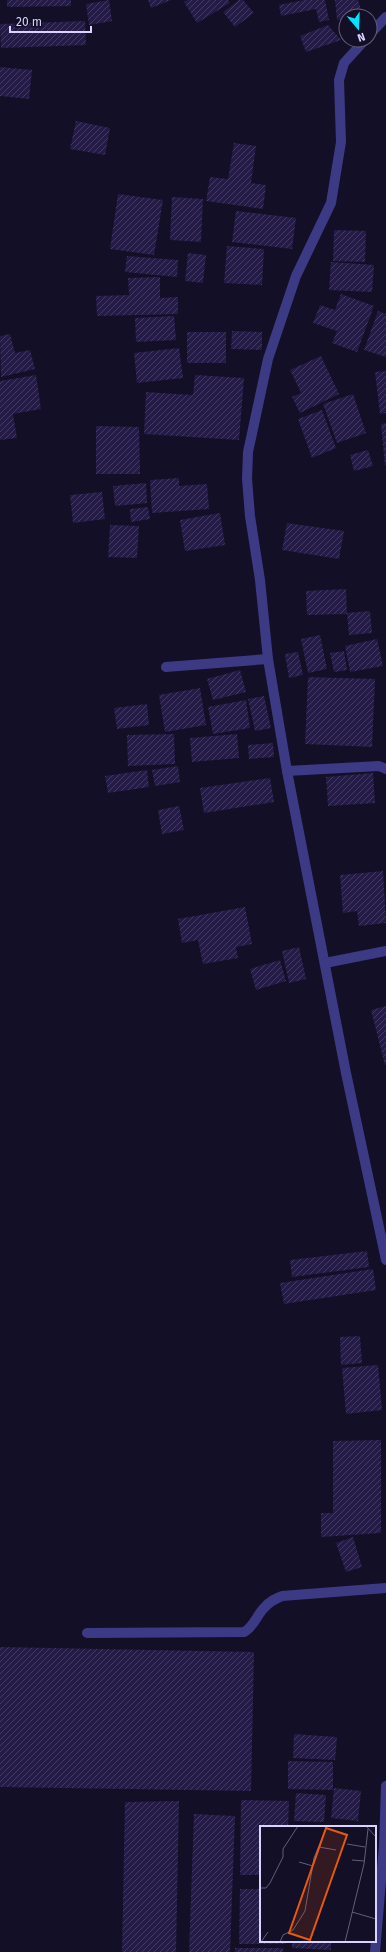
<svg xmlns="http://www.w3.org/2000/svg" width="386" height="1952" viewBox="0 0 386 1952" font-family="'Fira Sans',sans-serif">
  <defs>
    <pattern id="building-hatch" width="6" height="6" patternUnits="userSpaceOnUse"><rect width="6" height="6" fill="#241b47"/><path d="M-1 1l2-2M0 6l6-6M5 7l2-2" fill="none" stroke="#433b63"/></pattern>
  </defs>
  <rect width="100%" height="100%" fill="#130f26"/>
  <!-- building -->
  <g fill="url(#building-hatch)">
    <polygon points="7,0 71,0 71,6 7,7"/>
    <polygon points="109,0 112,21 89,25 86,4"/>
    <polygon points="148,0 171,0 151,8"/>
    <polygon points="187,0 228,0 230,3 197,23 184,2"/>
    <polygon points="239,0 243,0 254,13 235,27 223,12"/>
    <polygon points="304,0 325,0 329,20 319,22 316,9 281,16 279,5"/>
    <polygon points="335,0 358,0 363,16 346,16 346,19 337,20"/>
    <polygon points="85,21 86,45 1,48 0,24"/>
    <polygon points="328,25 341,40 306,52 300,36"/>
    <polygon points="0,67 32,70 29,99 0,96"/>
    <polygon points="76,121 110,128 105,155 70,149"/>
    <polygon points="234,143 256,146 251,183 266,185 263,209 206,201 210,177 228,179"/>
    <polygon points="118,194 163,200 154,255 110,249"/>
    <polygon points="172,197 203,199 201,242 170,240"/>
    <polygon points="236,211 296,218 292,249 232,242"/>
    <polygon points="334,230 366,231 365,262 333,261"/>
    <polygon points="227,246 264,249 262,285 224,283"/>
    <polygon points="188,253 206,255 203,283 185,281"/>
    <polygon points="127,256 178,260 177,277 125,272"/>
    <polygon points="331,262 374,265 372,292 329,290"/>
    <polygon points="160,277 160,298 178,297 178,314 97,316 96,296 129,295 128,278"/>
    <polygon points="341,294 374,306 357,352 332,343 337,331 313,323 320,305 335,310"/>
    <polygon points="378,311 386,314 386,357 364,350"/>
    <polygon points="174,316 176,340 136,342 135,318"/>
    <polygon points="232,331 262,332 262,350 231,349"/>
    <rect x="187" y="332" width="39" height="31"/>
    <polygon points="10,334 15,353 30,350 35,369 1,377 0,336"/>
    <polygon points="179,348 183,378 137,383 134,353"/>
    <polygon points="321,356 339,394 300,413 292,397 301,393 290,370"/>
    <polygon points="386,371 386,413 380,414 375,372"/>
    <polygon points="36,375 41,409 13,414 17,438 0,440 0,381"/>
    <polygon points="195,375 244,378 239,440 144,434 146,392 193,395"/>
    <polygon points="353,394 366,433 337,443 323,404"/>
    <polygon points="322,410 336,448 312,458 298,419"/>
    <polygon points="386,423 386,466 385,466 381,424"/>
    <polygon points="96,426 139,427 140,474 96,474"/>
    <polygon points="368,450 373,466 354,471 350,455"/>
    <polygon points="179,478 179,486 207,484 209,509 152,513 150,480"/>
    <polygon points="146,483 147,503 115,506 113,486"/>
    <polygon points="102,492 105,519 73,523 70,495"/>
    <polygon points="148,507 150,519 131,522 130,509"/>
    <polygon points="220,513 225,545 185,551 180,520"/>
    <polygon points="287,523 344,531 339,559 282,550"/>
    <polygon points="110,525 139,526 137,558 108,557"/>
    <polygon points="346,589 347,614 307,615 306,591"/>
    <polygon points="370,611 372,633 349,635 347,613"/>
    <polygon points="320,635 327,669 308,673 301,639"/>
    <polygon points="377,639 383,666 350,672 345,646"/>
    <polygon points="344,651 347,670 334,672 330,653"/>
    <polygon points="298,652 303,675 289,678 285,654"/>
    <polygon points="240,670 246,692 213,700 207,679"/>
    <polygon points="308,677 375,679 372,747 305,744"/>
    <polygon points="200,688 206,725 165,732 159,695"/>
    <polygon points="264,696 271,728 255,731 248,699"/>
    <polygon points="246,700 250,728 213,734 208,707"/>
    <polygon points="147,704 149,725 117,729 114,708"/>
    <polygon points="174,734 175,764 128,766 127,735"/>
    <polygon points="237,734 239,758 192,762 190,738"/>
    <polygon points="273,743 274,757 249,759 248,745"/>
    <polygon points="178,766 180,782 155,786 152,770"/>
    <polygon points="147,770 149,787 108,793 105,776"/>
    <polygon points="373,773 375,803 328,806 326,777"/>
    <polygon points="270,778 274,802 204,813 200,788"/>
    <polygon points="179,806 184,830 162,834 158,810"/>
    <polygon points="383,871 386,923 359,926 357,911 343,913 340,875"/>
    <polygon points="245,907 252,944 236,947 238,958 203,964 198,940 182,943 178,919"/>
    <polygon points="299,947 306,979 289,983 282,951"/>
    <polygon points="280,960 286,981 256,990 250,969"/>
    <polygon points="386,1006 386,1065 385,1065 371,1010"/>
    <polygon points="367,1251 369,1267 292,1277 290,1260"/>
    <polygon points="373,1269 376,1290 284,1304 280,1283"/>
    <polygon points="360,1336 362,1363 341,1365 340,1337"/>
    <polygon points="378,1365 382,1410 346,1414 342,1368"/>
    <polygon points="381,1440 381,1533 321,1537 321,1513 333,1513 333,1441"/>
    <polygon points="353,1537 362,1567 346,1572 336,1543"/>
    <polygon points="0,1647 254,1652 251,1791 0,1787"/>
    <polygon points="294,1734 337,1737 335,1760 293,1758"/>
    <polygon points="288,1761 333,1762 333,1790 288,1789"/>
    <polygon points="334,1788 361,1791 358,1821 331,1818"/>
    <polygon points="296,1793 326,1795 324,1822 294,1821"/>
    <polygon points="241,1800 289,1801 288,1827 261,1827 261,1875 240,1875"/>
    <polygon points="179,1801 176,1952 122,1952 125,1802"/>
    <polygon points="194,1814 235,1816 230,1952 189,1952"/>
    <polygon points="240,1889 261,1889 261,1941 286,1941 286,1944 239,1944"/>
    <polygon points="292,1941 331,1941 331,1950 292,1948"/>
    <rect x="235" y="1948" width="48" height="4"/>
  </g>
  <g fill="none" stroke-linecap="round" stroke-linejoin="round">
    <!-- minor -->
    <g stroke="#3d3a85" stroke-width="10">
      <polyline points="370,34 386,17"/>
      <polyline points="365,40 344,63 339,80 341,142 331,203 296,276 268,359 248,452 247,479 250,516 260,580 268,659 287,771 346,1073 386,1260"/>
      <polyline points="166,667 268,659"/>
      <polyline points="287,771 379,766 386,769"/>
      <polyline points="325,963 386,951"/>
      <path d="M87,1633L244,1632C254,1627 257,1614 265,1607C270,1601 275,1599 282,1596L386,1588"/>
      <polyline points="375,1952 384,1845 386,1786"/>
    </g>
  </g>
  <!-- overview -->
  <g transform="translate(260 1826)">
    <rect width="116" height="116" fill="#130f26"/>
    <path fill="none" stroke="#625e7d" stroke-width="1" d="M106,0L116,11M87,18L105,21M59,21L76,24M92,34L104,35M39,36L53,40M0,62H6L10,57L23,31V23L38,0M92,86L116,93M1,116L8,106M20,116L23,109L33,104L45,85L54,32L67,0M85,116L104,38L108,3"/>
    <path fill="#e8590c" fill-opacity="0.15" stroke="#e8590c" stroke-width="2" d="M66,2L87,9L50,114L29,107Z"/>
    <rect width="116" height="116" fill="none" stroke="#d9d4ff" stroke-width="2"/>
  </g>
  <!-- north arrow -->
  <g transform="translate(358 28) rotate(161)"><circle r="19" fill="#130f26" stroke="#625e7d"/>
  <path d="M0-3L7 15L0 10L-7 15Z" fill="#00e5ff"/>
  <text y="-6" font-size="11" font-weight="bold" text-anchor="middle" fill="#d9d4ff">N</text>
  </g>
  <!-- scale -->
  <path d="M10 26v6h81v-6" fill="none" stroke="#d9d4ff" stroke-width="2"/>
  <text x="16" y="26" font-size="12" fill="#d9d4ff" stroke="#130f26" stroke-width="3" paint-order="stroke">20 m</text>
</svg>
